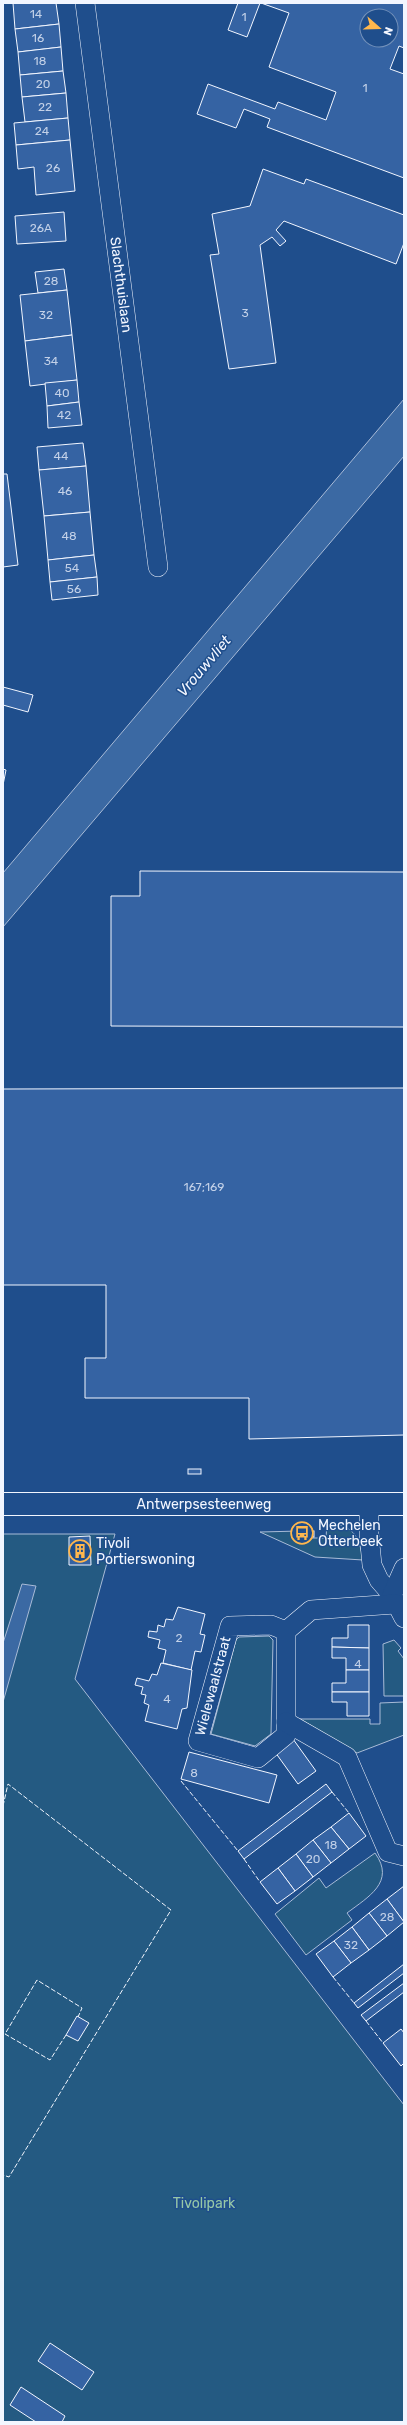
<svg xmlns="http://www.w3.org/2000/svg" width="407" height="2425" viewBox="0 0 407 2425" font-family="Rubik,sans-serif">
  <rect width="100%" height="100%" fill="#1f4e8c"/>
  <!-- green -->
  <g fill="#245a82" stroke="#a8bbd7">
    <path d="M327,1523C353,1525 359,1535 363,1560L315,1557L260,1532L300,1531V1538H326Z"/>
    <polygon points="3,1534 115,1534 75,1679 404,2105 404,2422 3,2422"/>
    <polygon points="269,1636 273,1640 271,1734 255,1746 211,1734 236,1640 239,1637"/>
    <polygon points="394,1640 401,1648 398,1651 404,1659 404,1696 384,1696 383,1644"/>
    <polygon points="404,1702 404,1735 357,1753 300,1719 370,1719 370,1724 380,1724 380,1703"/>
    <path d="M375,1853C396,1882 368,1897 347,1913L352,1920L306,1955L275,1914L319,1878L326,1888Z"/>
  </g>
  <!-- water -->
  <g fill="#3b69a3" stroke="#a8bbd7">
    <polygon points="404,399 404,456 3,927 3,873"/>
    <polygon points="22,1584 36,1586 3,1702 3,1643"/>
  </g>
  <!-- building -->
  <g fill="#3563a3" stroke="#f2f6ff" fill-rule="evenodd">
    <polygon points="13,3 56,3 59,24 15,29"/>
    <polygon points="238,3 260,3 247,37 228,30"/>
    <path d="M261,3H404V48L399,46L390,69L404,74V178L267,127L270,119L244,109L236,128L197,114L208,84L275,109L278,102L326,120L336,92L269,67L289,13ZM367,16H391V40H367Z"/>
    <polygon points="59,24 61,47 18,52 15,29"/>
    <polygon points="61,47 63,71 20,75 18,52"/>
    <polygon points="63,71 66,93 22,97 20,75"/>
    <polygon points="66,93 68,118 25,122 22,97"/>
    <polygon points="68,118 70,140 16,145 14,123"/>
    <polygon points="70,140 75,191 36,195 34,167 18,169 16,145"/>
    <polygon points="263,169 304,184 306,179 404,215 404,243 396,264 284,221 276,230 286,241 280,246 272,237 260,245 276,363 229,369 210,255 219,254 212,214 250,206"/>
    <polygon points="64,212 66,241 17,244 15,216"/>
    <polygon points="64,269 67,290 38,293 35,272"/>
    <polygon points="67,290 72,335 25,341 20,295"/>
    <polygon points="72,335 77,380 30,386 25,341"/>
    <polygon points="77,380 79,402 47,406 45,383"/>
    <polygon points="79,402 82,425 48,428 47,406"/>
    <polygon points="83,443 86,466 39,470 37,447"/>
    <polygon points="86,466 90,512 44,516 39,470"/>
    <polygon points="3,474 7,474 18,565 3,567"/>
    <polygon points="90,512 94,555 48,560 44,516"/>
    <polygon points="94,555 97,577 50,582 48,560"/>
    <polygon points="97,577 98,595 52,600 50,582"/>
    <polygon points="3,687 33,695 28,712 3,705"/>
    <polygon points="3,769 6,770 3,785"/>
    <polygon points="140,871 404,872 404,1027 111,1026 111,896 140,896"/>
    <polygon points="404,1088 404,1435 249,1439 249,1398 85,1398 85,1358 106,1358 106,1285 3,1285 3,1089"/>
    <rect x="188" y="1469" width="13" height="5"/>
    <rect x="302" y="1531" width="12" height="6"/>
    <polygon points="90,1536 91,1565 69,1565 69,1537"/>
    <polygon points="178,1607 205,1614 200,1634 205,1635 201,1652 195,1651 191,1670 163,1663 166,1650 158,1648 160,1640 148,1637 149,1631 157,1632 158,1625 164,1627 166,1619 173,1620"/>
    <polygon points="348,1625 369,1625 369,1648 332,1647 332,1638 348,1638"/>
    <polygon points="332,1647 369,1648 369,1670 346,1670 346,1658 332,1658"/>
    <polygon points="161,1663 192,1670 187,1708 182,1709 177,1729 145,1721 149,1705 144,1703 146,1695 141,1694 143,1687 135,1685 137,1678 149,1681 152,1674 157,1675"/>
    <polygon points="346,1670 369,1670 369,1692 332,1692 332,1683 346,1683"/>
    <polygon points="332,1692 369,1692 369,1716 347,1716 347,1702 332,1702"/>
    <polygon points="293,1739 316,1771 298,1784 275,1752"/>
    <polygon points="189,1752 277,1775 269,1803 181,1779"/>
    <polygon points="326,1784 332,1792 244,1859 238,1851"/>
    <polygon points="349,1813 366,1836 349,1849 331,1827"/>
    <polygon points="331,1827 349,1849 331,1863 313,1840"/>
    <polygon points="313,1840 331,1863 313,1877 296,1854"/>
    <polygon points="296,1854 313,1877 295,1891 278,1868"/>
    <polygon points="278,1868 295,1891 277,1904 260,1882"/>
    <polygon points="404,1886 404,1922 387,1899"/>
    <polygon points="387,1899 404,1922 387,1936 369,1913"/>
    <polygon points="369,1913 387,1936 369,1950 352,1927"/>
    <polygon points="352,1927 369,1950 351,1963 334,1941"/>
    <polygon points="334,1941 351,1963 333,1977 316,1954"/>
    <polygon points="404,1964 404,1973 358,2008 354,2003"/>
    <polygon points="404,1983 404,1992 366,2021 361,2015"/>
    <polygon points="77,2016 89,2023 78,2041 66,2035"/>
    <polygon points="401,2029 404,2033 404,2063 401,2066 383,2043"/>
    <polygon points="50,2343 94,2372 82,2390 38,2361"/>
    <polygon points="21,2387 65,2416 62,2422 36,2422 10,2405"/>
  </g>
  <g fill="none" stroke-linecap="round" stroke-linejoin="round">
    <!-- minor casing -->
    <g stroke="#f2f6ff" stroke-width="20">
      <g id="minor">
        <path id="s1" d="M85,3L158,567"/>
        <polyline points="369,1505 369,1534 372,1565 379,1580 392,1595 404,1618"/>
        <polyline points="392,1595 404,1568"/>
        <polyline points="286,1631 271,1625 230,1626 198,1741 258,1758 286,1735 286,1631 311,1610 395,1604"/>
        <polyline points="286,1722 347,1757 388,1852 404,1856"/>
      </g>
    </g>
    <!-- secondary casing -->
    <g stroke="#f2f6ff" stroke-width="24">
      <g id="secondary">
        <path id="s2" d="M3,1504H404"/>
      </g>
    </g>
    <!-- minor -->
    <use href="#minor" stroke="#1f4e8c" stroke-width="19"/>
    <!-- secondary -->
    <use href="#secondary" stroke="#1f4e8c" stroke-width="22"/>
    <!-- fence -->
    <g stroke="#f2f6ff" stroke-width="1" stroke-dasharray="5 2" stroke-linecap="butt">
      <polyline points="181,1781 238,1851"/>
      <polyline points="332,1792 349,1813"/>
      <polyline points="3,1806 8,1784 171,1910 9,2177 3,2175"/>
      <polyline points="244,1859 260,1882"/>
      <polyline points="333,1977 354,2003"/>
      <polyline points="366,2021 383,2043"/>
      <polyline points="66,2035 50,2060 5,2034 37,1980 82,2008 78,2017"/>
    </g>
  </g>
  <!-- icons -->
  <defs>
    <g id="bus-ring" transform="scale(1.15)"><circle r="9.5" fill="#1f4e8c" stroke="#ffb74d" stroke-width="1.5"/><path d="M-5-6H5V4H4V6H2V4H-2V6H-4V4H-5ZM-3.5-4V0h7V-4ZM-3.5 1.2v1.5H-2V1.2ZM2 1.2v1.5H3.5V1.2Z" fill="#ffb74d"/></g>
    <g id="building-ring" transform="scale(1.15)"><circle r="9.5" fill="#1f4e8c" stroke="#ffb74d" stroke-width="1.5"/><path d="M-4-6H4V6H1V3H-1V6H-4ZM-2.5-4.3h1.7v1.8h-1.7ZM.8-4.3h1.7v1.8H.8ZM-2.5-1h1.7V.8h-1.7ZM.8-1h1.7V.8H.8Z" fill="#ffb74d"/></g>
  </defs>
  <g fill-rule="evenodd">
    <use href="#bus-ring" x="302" y="1533"/>
    <use href="#building-ring" x="80" y="1551"/>
  </g>
  <g text-anchor="middle" dominant-baseline="central" stroke-width="3" stroke-linejoin="round" paint-order="stroke">
    <!-- number labels -->
    <g font-size="12" fill="#c3d1e8">
      <text x="36" y="14">14</text>
      <text x="244" y="17">1</text>
      <text x="38" y="38">16</text>
      <text x="40" y="61">18</text>
      <text x="43" y="84">20</text>
      <text x="365" y="88">1</text>
      <text x="45" y="107">22</text>
      <text x="42" y="131">24</text>
      <text x="53" y="168">26</text>
      <text x="41" y="228">26A</text>
      <text x="51" y="281">28</text>
      <text x="245" y="313">3</text>
      <text x="46" y="315">32</text>
      <text x="51" y="361">34</text>
      <text x="62" y="393">40</text>
      <text x="64" y="415">42</text>
      <text x="61" y="456">44</text>
      <text x="65" y="491">46</text>
      <text x="69" y="536">48</text>
      <text x="72" y="568">54</text>
      <text x="74" y="589">56</text>
      <text x="204" y="1187">167;169</text>
      <text x="179" y="1638">2</text>
      <text x="358" y="1664">4</text>
      <text x="167" y="1699">4</text>
      <text x="194" y="1773">8</text>
      <text x="331" y="1845">18</text>
      <text x="313" y="1859">20</text>
      <text x="387" y="1917">28</text>
      <text x="351" y="1945">32</text>
    </g>
    <!-- street labels -->
    <g font-size="14" fill="#f2f6ff" stroke="#1f4e8c">
      <text stroke="none"><textPath href="#s1" startOffset="284">Slachthuislaan</textPath></text>
      <text stroke="none"><textPath href="#s2" startOffset="201">Antwerpsesteenweg</textPath></text>
      <text transform="translate(213 1686) rotate(-75)">Wielewaalstraat</text>
    </g>
    <!-- poi labels -->
    <g font-size="14" fill="#f2f6ff" stroke="#1f4e8c" text-anchor="start">
      <text x="318" y="1525">Mechelen<tspan x="318" dy="16">Otterbeek</tspan></text>
      <text x="96" y="1543">Tivoli<tspan x="96" dy="16">Portierswoning</tspan></text>
    </g>
    <!-- park labels -->
    <g font-size="14" fill="#97c8a6" stroke="#1f4e8c">
      <text x="204" y="2203">Tivolipark</text>
    </g>
    <!-- water labels -->
    <g font-size="15" font-style="italic" fill="#f2f6ff" stroke="#1f4e8c">
      <text transform="translate(204 666) rotate(-50)">Vrouwvliet</text>
    </g>
  </g>
  <!-- border -->
  <rect width="407" height="2425" fill="none" stroke="#f2f6ff" stroke-width="8"/>
  <!-- north arrow -->
  <g transform="translate(379 28) rotate(110)"><circle r="19" fill="#1f4e8c" stroke="#7391ba"/>
  <path d="M0-3L7 15L0 10L-7 15Z" fill="#ffb74d"/>
  <text y="-6" font-size="11" font-weight="bold" text-anchor="middle" fill="#f2f6ff">N</text>
  </g>
</svg>
